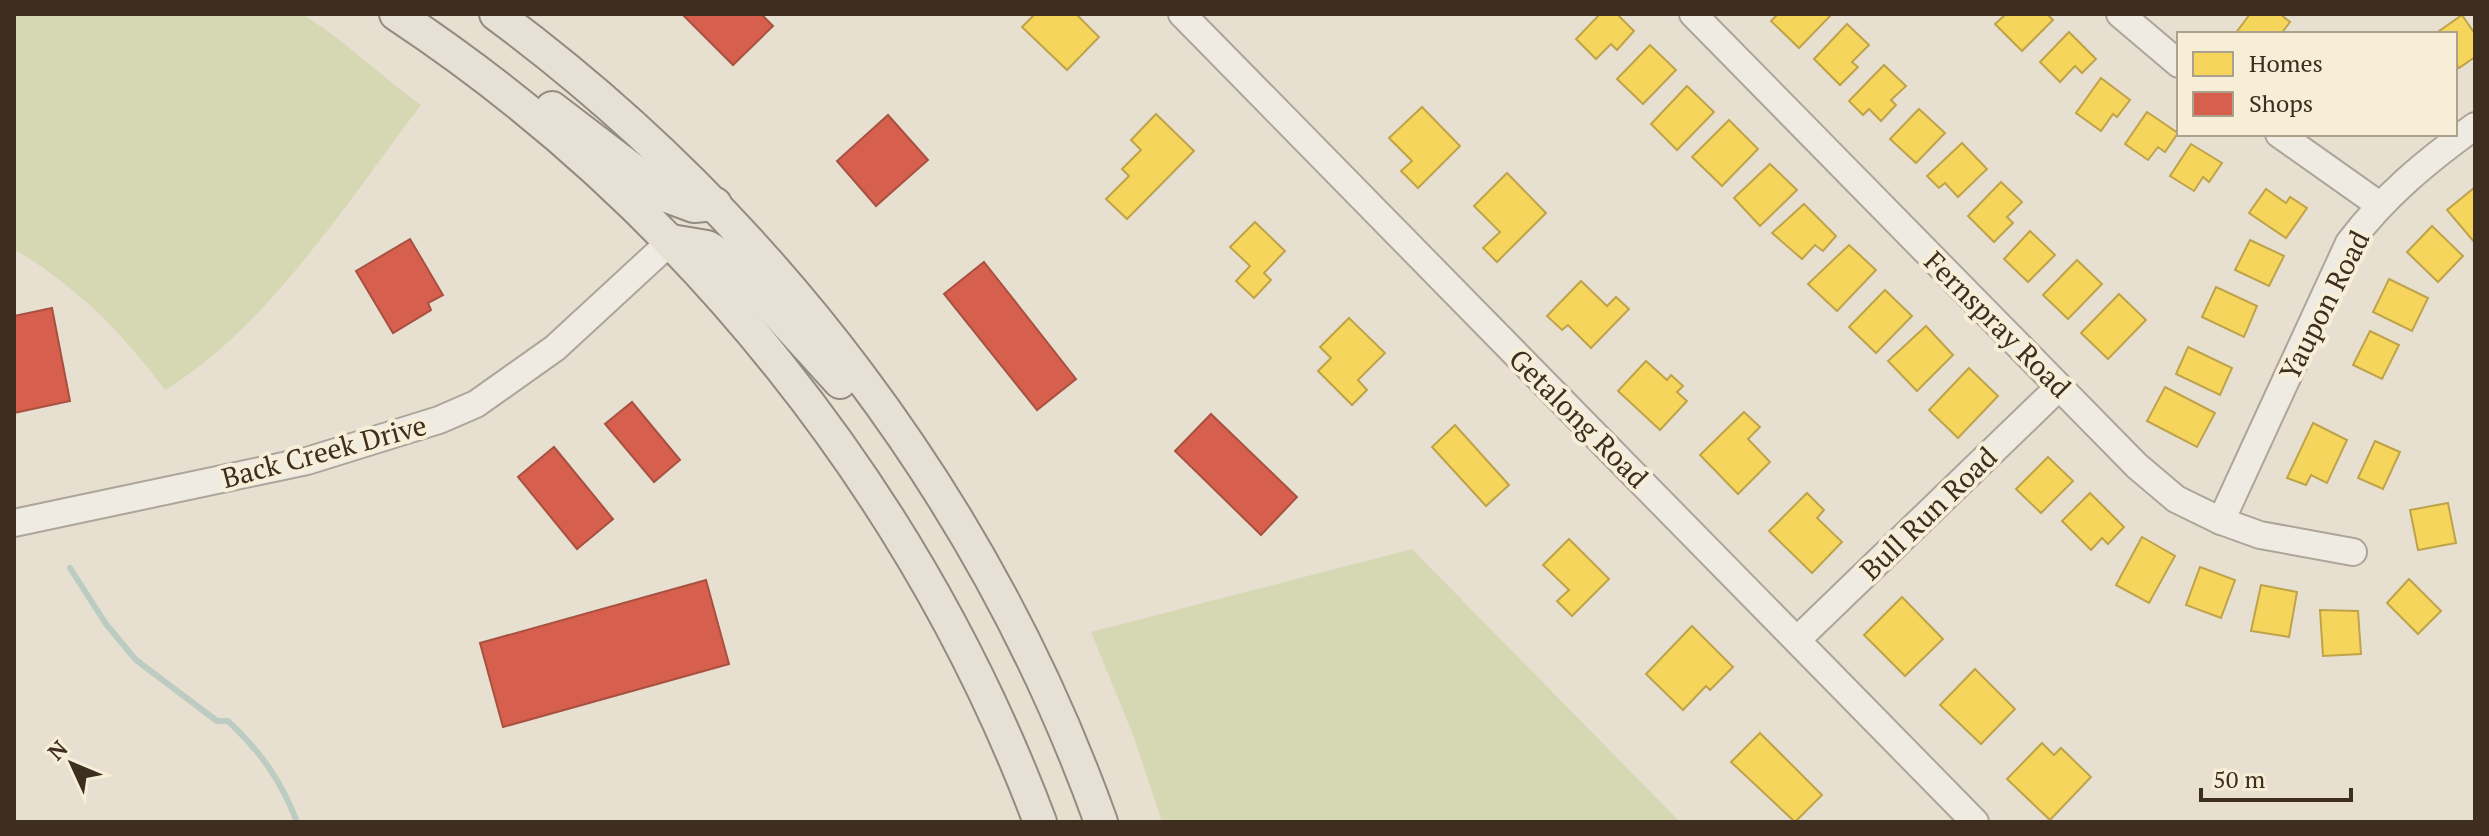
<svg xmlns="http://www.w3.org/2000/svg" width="2489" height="836" viewBox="0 0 2489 836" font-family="'PT Serif',serif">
  <rect width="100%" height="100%" fill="#e7e0d1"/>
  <!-- green -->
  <g fill="#d6d7b3">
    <path d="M14,14H302C345,40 380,76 421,105C349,199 267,329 165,390C122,332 76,286 14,249Z"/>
    <polygon points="1412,549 1680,822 1162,822 1133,735 1091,632"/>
  </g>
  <!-- homes -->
  <g fill="#f6d55c" stroke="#bea34a" stroke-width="2">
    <polygon points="1035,14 1076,14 1099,37 1067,70 1022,27"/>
    <polygon points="1600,14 1617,14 1634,31 1617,50 1611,44 1596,59 1576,39"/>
    <polygon points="1778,14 1832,14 1799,48 1771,21"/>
    <polygon points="2006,14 2047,14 2053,20 2022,51 1995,24"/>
    <polygon points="2250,14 2280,14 2290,22 2281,34 2235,34"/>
    <polygon points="2462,15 2475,34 2475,57 2459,68 2455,62 2455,34 2435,34"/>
    <polygon points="1847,24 1869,45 1852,62 1858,67 1840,85 1814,59"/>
    <polygon points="2069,32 2096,59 2082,73 2075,66 2060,82 2040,62"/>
    <polygon points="1650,45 1676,70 1643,104 1617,79"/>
    <polygon points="1884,65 1906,86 1891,100 1896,105 1881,121 1869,109 1863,115 1849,101"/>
    <polygon points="2101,78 2130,100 2117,117 2113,114 2101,131 2076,113"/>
    <polygon points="1687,86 1714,112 1677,150 1651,124"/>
    <polygon points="1422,107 1460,146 1418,188 1401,171 1412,161 1389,138"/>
    <polygon points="1919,109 1945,133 1916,163 1890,139"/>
    <polygon points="2147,112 2178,133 2165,152 2158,147 2148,160 2125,144"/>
    <polygon points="1156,114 1194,151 1127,219 1106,199 1129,176 1122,169 1141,150 1131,140"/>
    <polygon points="1729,120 1758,149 1722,186 1692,157"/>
    <polygon points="1962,143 1987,169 1958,197 1945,183 1939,188 1927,176"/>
    <polygon points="2191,144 2222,163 2209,182 2203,177 2194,191 2170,176"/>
    <polygon points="1770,164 1797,190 1760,226 1734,198"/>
    <polygon points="1507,173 1546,213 1497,262 1483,248 1500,232 1474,206"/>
    <polygon points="2001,182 2022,202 2007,217 2013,223 1994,242 1968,216"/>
    <polygon points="2475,187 2475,243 2447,210"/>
    <polygon points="2266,189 2286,203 2290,197 2307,208 2286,238 2249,213"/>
    <polygon points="1804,204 1836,236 1823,251 1815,245 1802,259 1772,233"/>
    <polygon points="1255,222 1285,251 1264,273 1271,280 1254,298 1236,281 1250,266 1230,247"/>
    <polygon points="2432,226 2463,256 2438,282 2407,252"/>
    <polygon points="2030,231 2055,255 2028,282 2004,259"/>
    <polygon points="2250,240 2284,256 2269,286 2235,270"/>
    <polygon points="1849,245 1876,270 1837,311 1808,284"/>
    <polygon points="2077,260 2102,284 2068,319 2043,295"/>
    <polygon points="2389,279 2428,298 2412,331 2373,312"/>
    <polygon points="1581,281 1607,306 1616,297 1629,309 1591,348 1568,325 1562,330 1547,316"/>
    <polygon points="2216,287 2257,306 2244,337 2202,317"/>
    <polygon points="1885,290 1912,316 1876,353 1849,327"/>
    <polygon points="2119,294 2146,320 2108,359 2081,333"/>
    <polygon points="1349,318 1385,353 1358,380 1367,390 1352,405 1318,371 1331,358 1320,347"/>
    <polygon points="1926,326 1953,355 1917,391 1888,361"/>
    <polygon points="2370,331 2399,345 2382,379 2353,365"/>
    <polygon points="2188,347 2232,368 2220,395 2176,374"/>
    <polygon points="1646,361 1667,380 1671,375 1683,386 1677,392 1687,401 1660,430 1618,391"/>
    <polygon points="1969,368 1998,396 1958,438 1929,410"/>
    <polygon points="2165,387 2215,413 2197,447 2147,421"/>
    <polygon points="1744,412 1760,427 1748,439 1770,462 1738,494 1700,455"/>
    <polygon points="2313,423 2347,440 2327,483 2311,475 2306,485 2287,478"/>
    <polygon points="1455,425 1509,485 1486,506 1432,447"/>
    <polygon points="2375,441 2400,452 2383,489 2358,478"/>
    <polygon points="2048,457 2073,481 2041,513 2016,489"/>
    <polygon points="1807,493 1824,510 1817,518 1842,542 1812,573 1769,531"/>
    <polygon points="2090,493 2124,527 2108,544 2102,538 2091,550 2062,521"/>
    <polygon points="2448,503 2456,543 2418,550 2410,510"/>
    <polygon points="2142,537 2175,556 2149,603 2116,585"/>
    <polygon points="1569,539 1609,579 1572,616 1557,601 1569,590 1543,565"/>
    <polygon points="2200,567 2235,580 2221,618 2186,605"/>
    <polygon points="2409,579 2441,611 2418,634 2387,603"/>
    <polygon points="2261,585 2297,592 2289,637 2251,631"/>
    <polygon points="1902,597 1943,639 1905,676 1864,635"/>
    <polygon points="2320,610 2358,611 2361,654 2323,656"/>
    <polygon points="1692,626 1733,667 1710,690 1706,686 1683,710 1646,674"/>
    <polygon points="1975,669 2015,709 1981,744 1940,705"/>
    <polygon points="1760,733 1822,795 1795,822 1731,762"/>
    <polygon points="2042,743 2054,755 2061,748 2091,777 2050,820 2007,779"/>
  </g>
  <!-- shops -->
  <g fill="#d6604d" stroke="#a85140" stroke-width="2">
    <polygon points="682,14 761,14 773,26 733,65"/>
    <polygon points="888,115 928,160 876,206 837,161"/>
    <polygon points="410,239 443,295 428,303 431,310 393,333 356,271"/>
    <polygon points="984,262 1076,379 1037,410 944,294"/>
    <polygon points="52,308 70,401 14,413 14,316"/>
    <polygon points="632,402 680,460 654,482 605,424"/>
    <polygon points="1211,414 1297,497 1261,535 1175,451"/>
    <polygon points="554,447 613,519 577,549 518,477"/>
    <polygon points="706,580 729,664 503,727 480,643"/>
  </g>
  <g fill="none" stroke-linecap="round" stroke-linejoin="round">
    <!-- stream -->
    <path stroke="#bcccc2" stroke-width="6" d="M70,568L106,624L136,660L217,721H228C260,751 281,780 297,822"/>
    <!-- minor casing -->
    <g stroke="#ada599" stroke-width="30">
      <g id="minor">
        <polyline points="1182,14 1975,822"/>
        <polyline points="1693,14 2137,466 2176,499 2221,521 2260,535 2353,552"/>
        <polyline points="2120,14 2179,64"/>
        <polyline points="2279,134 2378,204"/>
        <path d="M2221,521L2349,243C2385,195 2427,161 2475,126"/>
        <polyline points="14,523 307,461 439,420 476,404 555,348 671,241"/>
        <polyline points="1797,640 2059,387"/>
      </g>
    </g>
    <!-- major casing -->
    <g stroke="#928b80" stroke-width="36">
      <g id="major">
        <path d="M396,14C686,206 917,495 1040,822"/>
        <path d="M496,14C770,217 986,501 1101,822"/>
        <polyline points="552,108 667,196 694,206 715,204"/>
        <polyline points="671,241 707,247 729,260 840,382"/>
      </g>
    </g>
    <!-- minor -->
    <use href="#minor" stroke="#efebe3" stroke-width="26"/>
    <!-- major -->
    <use href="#major" stroke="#e6e1d4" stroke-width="32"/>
  </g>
  <g text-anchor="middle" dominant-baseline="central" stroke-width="8" stroke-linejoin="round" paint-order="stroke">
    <!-- street labels -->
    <g font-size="28" fill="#3d2e20" stroke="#f7eed8">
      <text transform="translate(2324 305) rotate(-63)">Yaupon Road</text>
      <text transform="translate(1998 324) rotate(45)">Fernspray Road</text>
      <text transform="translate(1579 418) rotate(45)">Getalong Road</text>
      <text transform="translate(324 451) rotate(-15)">Back Creek Drive</text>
      <text transform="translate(1928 513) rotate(-44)">Bull Run Road</text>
    </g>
  </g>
  <!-- border -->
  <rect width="2489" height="836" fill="none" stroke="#3d2e20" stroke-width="32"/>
  <!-- legend -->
  <rect x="2177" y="32" width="280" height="104" fill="#f7eed8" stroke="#ada18e" stroke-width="2"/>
  <rect x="2193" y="52" width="40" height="24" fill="#f6d55c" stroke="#ada18e" stroke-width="2"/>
  <text x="2249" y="72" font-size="24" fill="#3d2e20">Homes</text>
  <rect x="2193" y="92" width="40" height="24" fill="#d6604d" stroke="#ada18e" stroke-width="2"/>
  <text x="2249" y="112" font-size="24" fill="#3d2e20">Shops</text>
  <!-- north arrow -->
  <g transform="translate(72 764) rotate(314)" stroke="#f7eed8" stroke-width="6" paint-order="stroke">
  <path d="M0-6L14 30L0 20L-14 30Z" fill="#3d2e20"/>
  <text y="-12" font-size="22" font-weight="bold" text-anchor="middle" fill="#3d2e20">N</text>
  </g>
  <!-- scale -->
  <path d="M2201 788v12h150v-12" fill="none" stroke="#3d2e20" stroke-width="4"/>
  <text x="2213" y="788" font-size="24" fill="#3d2e20" stroke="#f7eed8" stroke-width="6" paint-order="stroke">50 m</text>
</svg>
